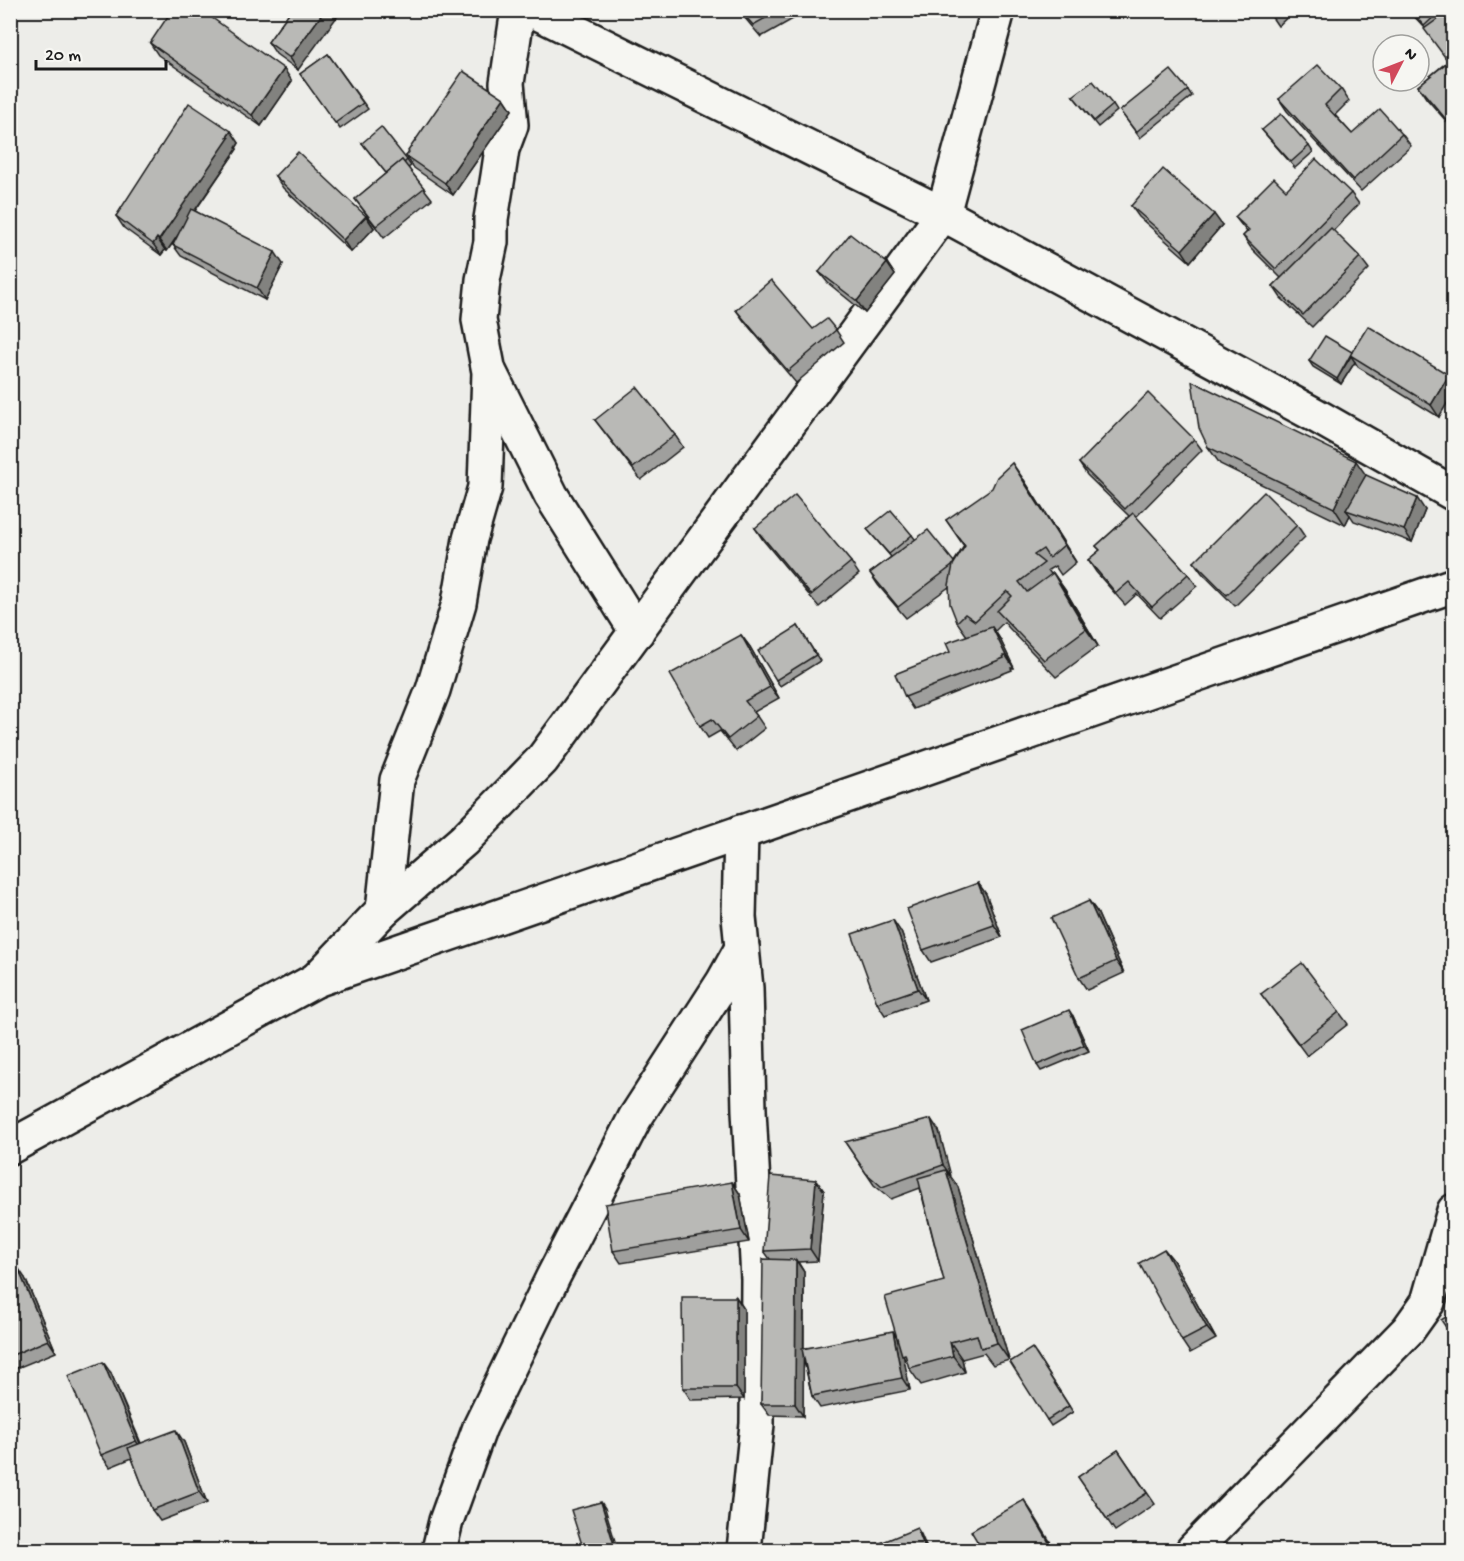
<svg xmlns="http://www.w3.org/2000/svg" width="1464" height="1561" viewBox="0 0 1464 1561" font-family="'Gochi Hand',sans-serif">
  <rect width="100%" height="100%" fill="#edede9"/>
  <filter id="ink" filterUnits="userSpaceOnUse"><feTurbulence type="fractalNoise" baseFrequency=".0167" numOctaves="2"/><feDisplacementMap in="SourceGraphic" scale="12" xChannelSelector="R" yChannelSelector="G"/><feConvolveMatrix kernelMatrix="1 2 1 2 8 2 1 2 1" color-interpolation-filters="sRGB"/></filter>
  <g filter="url(#ink)">
    <g fill="none" stroke-linecap="round" stroke-linejoin="round">
      <!-- street casing -->
      <g stroke="#1c1c1c" stroke-width="38">
        <g id="street">
          <polyline points="490,373 551,495 637,632"/>
          <polyline points="741,832 739,917 746,988 749,1110 758,1279 757,1424 744,1550"/>
          <polyline points="383,910 397,780 433,690 459,603 470,539 485,487 489,372 479,320 483,280 491,242 491,219 498,176 502,149 511,125 507,83 518,10"/>
          <polyline points="316,980 383,910 464,840 542,760 943,214 998,10"/>
          <polyline points="439,1550 446,1521 480,1427 553,1277 635,1118 723,982 742,948"/>
          <polyline points="1193,1550 1408,1330 1428,1302 1454,1211"/>
        </g>
      </g>
      <!-- secondary casing -->
      <g stroke="#1c1c1c" stroke-width="38">
        <g id="secondary">
          <polyline points="532,10 943,214 1315,415 1454,494"/>
          <polyline points="10,1147 316,980 1454,585"/>
        </g>
      </g>
      <!-- street -->
      <use href="#street" stroke="#f6f6f2" stroke-width="33"/>
      <!-- secondary -->
      <use href="#secondary" stroke="#f6f6f2" stroke-width="33"/>
    </g>
    <!-- wall -->
    <g fill="#9f9f9d" stroke="#1c1c1c" stroke-width="1.5">
      <polygon points="291,10 298,70 276,54 268,42"/>
      <polygon points="738,10 809,10 761,37"/>
      <polygon points="1267,10 1295,10 1278,26"/>
      <polygon points="1408,10 1452,10 1450,12 1454,17 1454,130 1426,98 1418,86 1448,61 1425,28"/>
      <polygon points="150,43 292,81 261,126 158,55"/>
      <polygon points="328,54 368,109 340,129 300,74"/>
      <polygon points="1341,89 1349,101 1335,115 1352,134 1402,134 1411,146 1361,191 1287,111 1279,99"/>
      <polygon points="1188,90 1192,96 1140,138 1120,111"/>
      <polygon points="1073,96 1113,105 1117,111 1098,127"/>
      <polygon points="504,98 512,110 453,195 414,168 406,156"/>
      <polygon points="1262,130 1309,146 1313,152 1295,168 1267,136"/>
      <polygon points="231,131 239,143 236,148 237,149 195,211 283,264 265,300 181,256 173,245 176,239 167,251 165,250 161,255 124,228 116,216"/>
      <polygon points="362,143 407,160 411,166 408,168 432,199 384,238 355,199 386,173"/>
      <polygon points="275,176 366,216 374,228 351,252 283,188"/>
      <polygon points="1286,190 1351,193 1359,204 1333,231 1360,257 1369,269 1312,327 1281,298 1273,286 1281,278 1251,248 1243,236 1247,232 1235,217"/>
      <polygon points="1131,206 1222,225 1190,262 1139,217"/>
      <polygon points="887,263 895,275 865,313 828,283 819,272"/>
      <polygon points="736,310 813,329 836,330 844,342 796,383 744,321"/>
      <polygon points="1352,352 1449,375 1439,417 1358,367 1355,362 1341,384 1313,367 1309,361"/>
      <polygon points="595,420 675,435 683,447 641,480"/>
      <polygon points="1194,439 1202,450 1136,517 1188,574 1197,586 1160,618 1137,594 1125,605 1096,572 1088,560 1100,550 1096,546 1129,516 1087,475 1079,463"/>
      <polygon points="1208,447 1366,476 1425,510 1412,542 1354,521 1350,515 1345,525 1220,464"/>
      <polygon points="1024,480 1076,562 1061,575 1055,566 1048,570 1051,574 1053,573 1065,590 1098,646 1056,677 1009,628 1004,622 995,631 1000,639 1014,668 1011,668 1012,670 913,709 905,697 950,652 967,636 957,622 949,587 906,618 878,585 870,573 891,557 867,529 912,535 915,539 954,562 964,546 946,520"/>
      <polygon points="1297,525 1305,537 1235,606 1202,573 1194,562"/>
      <polygon points="755,528 851,562 859,574 819,607 763,540"/>
      <polygon points="798,626 820,661 780,686 776,680"/>
      <polygon points="741,635 750,647 779,698 754,712 765,728 736,751 720,731 708,738 700,726"/>
      <polygon points="978,883 986,894 1002,937 931,962 923,950"/>
      <polygon points="1089,901 1097,912 1124,973 1087,990 1079,978"/>
      <polygon points="901,932 926,1000 885,1015 877,1003"/>
      <polygon points="1261,994 1339,1012 1348,1024 1307,1056"/>
      <polygon points="1073,1016 1089,1051 1041,1071 1037,1065"/>
      <polygon points="939,1131 950,1176 958,1187 1009,1360 993,1365 984,1353 962,1359 965,1372 921,1385 909,1368 908,1362 903,1357 910,1390 820,1408 812,1396 803,1357 803,1416 769,1415 761,1404 770,1259 764,1251 816,1180 824,1191 818,1261 798,1262 804,1272 804,1348 898,1339 944,1281 920,1188 891,1199 874,1185 845,1142"/>
      <polygon points="732,1182 740,1194 749,1242 621,1263 613,1251"/>
      <polygon points="1164,1249 1173,1260 1216,1339 1190,1353 1182,1341"/>
      <polygon points="10,1269 25,1278 56,1352 10,1371"/>
      <polygon points="736,1297 744,1309 744,1399 691,1400 683,1388"/>
      <polygon points="1036,1354 1073,1412 1051,1426 1047,1420"/>
      <polygon points="111,1373 141,1443 184,1442 207,1503 160,1521 152,1510 132,1458 110,1467 101,1455"/>
      <polygon points="1118,1450 1155,1504 1115,1531 1078,1477"/>
    </g>
    <!-- shaded-wall -->
    <g fill="#82827f" stroke="#1c1c1c" stroke-width="1.5">
      <polygon points="325,10 342,10 298,70 290,58"/>
      <polygon points="284,69 292,81 261,126 252,115"/>
      <polygon points="504,98 512,110 453,195 445,183"/>
      <polygon points="231,131 239,143 236,148 237,149 167,251 159,240"/>
      <polygon points="1214,214 1222,225 1190,262 1182,250"/>
      <polygon points="366,216 374,228 351,252 343,240"/>
      <polygon points="157,238 165,250 161,255 153,244"/>
      <polygon points="275,252 283,264 265,300 257,288"/>
      <polygon points="887,263 895,275 865,313 857,301"/>
      <polygon points="1351,356 1355,362 1341,384 1337,379"/>
      <polygon points="1449,375 1454,382 1454,392 1439,417 1431,405"/>
      <polygon points="1356,461 1368,478 1346,510 1350,515 1345,525 1334,508"/>
      <polygon points="1012,463 1024,480 1076,562 1064,545"/>
      <polygon points="1417,498 1425,510 1412,542 1404,530"/>
      <polygon points="1053,573 1065,590 1098,646 1086,629"/>
      <polygon points="992,627 1000,639 1014,668 1006,656"/>
      <polygon points="741,635 750,647 779,698 770,687"/>
      <polygon points="978,883 986,894 1002,937 994,925"/>
      <polygon points="1089,901 1097,912 1124,973 1116,961"/>
      <polygon points="893,920 901,932 926,1000 918,989"/>
      <polygon points="1069,1010 1073,1016 1089,1051 1084,1045"/>
      <polygon points="931,1119 939,1131 951,1176 943,1165"/>
      <polygon points="946,1170 958,1187 1009,1360 997,1343"/>
      <polygon points="816,1180 824,1191 818,1261 810,1249"/>
      <polygon points="732,1182 740,1194 749,1242 741,1230"/>
      <polygon points="1164,1249 1173,1260 1216,1339 1207,1328"/>
      <polygon points="796,1260 804,1272 803,1416 795,1404"/>
      <polygon points="17,1266 25,1278 56,1352 48,1340"/>
      <polygon points="736,1297 744,1309 744,1399 736,1388"/>
      <polygon points="893,1331 901,1343 910,1390 902,1378"/>
      <polygon points="950,1342 962,1359 965,1372 953,1356"/>
      <polygon points="103,1362 111,1373 144,1453 136,1441"/>
      <polygon points="176,1430 184,1442 207,1503 199,1492"/>
      <polygon points="1024,1500 1032,1512 1056,1551 1054,1551"/>
      <polygon points="601,1502 605,1508 618,1551 616,1551"/>
      <polygon points="917,1528 921,1534 928,1551 926,1551"/>
    </g>
    <!-- building -->
    <g fill="#b9b9b6" stroke="#1c1c1c" stroke-width="1.5">
      <polygon points="172,10 201,10 284,69 252,115 150,43"/>
      <polygon points="291,10 325,10 290,58 268,42"/>
      <polygon points="740,10 780,10 753,25"/>
      <polygon points="1268,10 1274,10 1270,14"/>
      <polygon points="1410,10 1441,10 1424,26"/>
      <polygon points="1449,11 1454,17 1454,57 1448,61 1424,29"/>
      <polygon points="328,54 363,103 335,123 300,74"/>
      <polygon points="1454,57 1454,121 1450,124 1418,86"/>
      <polygon points="1318,65 1341,89 1325,105 1352,134 1380,109 1402,134 1353,180 1279,99"/>
      <polygon points="1171,70 1188,90 1136,132 1120,111"/>
      <polygon points="463,71 504,98 445,183 406,156 409,152 408,151"/>
      <polygon points="1093,81 1113,105 1094,121 1073,96"/>
      <polygon points="189,103 231,131 227,137 229,138 159,240 157,238 153,244 116,216"/>
      <polygon points="1281,114 1309,146 1291,162 1262,130"/>
      <polygon points="381,127 407,160 404,163 402,160 386,173 362,143"/>
      <polygon points="298,152 366,216 343,240 275,176"/>
      <polygon points="1316,159 1351,193 1276,269 1243,236 1249,230 1235,217 1274,178 1286,190"/>
      <polygon points="402,160 424,188 376,226 355,199"/>
      <polygon points="1163,169 1214,214 1182,250 1131,206"/>
      <polygon points="191,209 275,252 257,288 173,245"/>
      <polygon points="1331,228 1360,257 1303,315 1273,286"/>
      <polygon points="850,234 887,263 857,301 819,272"/>
      <polygon points="771,280 813,329 827,319 836,330 788,371 736,310"/>
      <polygon points="1368,326 1449,375 1431,405 1350,355"/>
      <polygon points="1325,336 1352,352 1337,379 1309,361"/>
      <polygon points="1192,381 1356,461 1334,508 1208,447 1199,428"/>
      <polygon points="637,387 675,435 633,468 595,420"/>
      <polygon points="1148,393 1194,439 1125,509 1079,463"/>
      <polygon points="1012,463 1064,545 1049,558 1043,549 1034,555 1044,563 1019,582 1027,592 1053,573 1086,629 1044,660 997,611 1012,596 1007,591 975,621 965,614 957,622 950,604 949,585 953,565 965,546 946,520 992,488 997,477"/>
      <polygon points="1366,475 1417,498 1404,530 1346,510"/>
      <polygon points="1264,492 1297,525 1227,595 1194,562"/>
      <polygon points="795,495 851,562 811,595 755,528"/>
      <polygon points="891,510 912,535 889,554 867,529"/>
      <polygon points="1133,513 1188,574 1152,607 1129,582 1116,593 1088,560 1100,550 1096,546"/>
      <polygon points="928,530 954,562 952,566 898,607 870,573"/>
      <polygon points="798,626 816,655 776,680 758,651"/>
      <polygon points="992,627 1006,656 1003,656 1004,658 905,697 895,674 950,652 946,643"/>
      <polygon points="741,635 770,687 745,701 757,716 728,739 712,719 700,726 670,674"/>
      <polygon points="978,883 994,925 923,950 907,909"/>
      <polygon points="1089,901 1116,961 1079,978 1051,918"/>
      <polygon points="893,920 918,989 877,1003 852,934"/>
      <polygon points="1302,963 1339,1012 1299,1044 1261,994"/>
      <polygon points="1069,1010 1084,1045 1037,1065 1022,1030"/>
      <polygon points="931,1119 943,1165 882,1187 866,1173 845,1142"/>
      <polygon points="946,1170 997,1343 981,1348 977,1335 950,1342 953,1356 909,1368 905,1354 902,1355 885,1297 944,1281 918,1178"/>
      <polygon points="770,1176 816,1180 810,1249 764,1251"/>
      <polygon points="732,1182 741,1230 613,1251 605,1204"/>
      <polygon points="1164,1249 1207,1328 1182,1341 1139,1263"/>
      <polygon points="763,1259 796,1260 795,1404 761,1404"/>
      <polygon points="17,1266 48,1340 10,1356 10,1269"/>
      <polygon points="682,1297 736,1297 736,1388 683,1388"/>
      <polygon points="1454,1312 1454,1339 1441,1320"/>
      <polygon points="893,1331 902,1378 812,1396 802,1349"/>
      <polygon points="1032,1348 1069,1406 1047,1420 1010,1362"/>
      <polygon points="103,1362 136,1441 101,1455 68,1376"/>
      <polygon points="176,1430 199,1492 152,1510 128,1448"/>
      <polygon points="1118,1450 1147,1493 1107,1519 1078,1477"/>
      <polygon points="1024,1500 1054,1551 983,1551 971,1531"/>
      <polygon points="601,1502 616,1551 584,1551 571,1510"/>
      <polygon points="917,1528 926,1551 861,1551"/>
      <polygon points="1454,1540 1454,1551 1438,1551"/>
      <polygon points="710,1543 711,1551 674,1551"/>
    </g>
  </g>
  <!-- margin -->
  <rect width="1464" height="1561" fill="none" stroke="#f6f6f2" stroke-width="36"/>
  <rect x="18" y="18" width="1428" height="1525" fill="none" stroke="#1c1c1c" stroke-width="2" filter="url(#ink)"/>
  <!-- north arrow -->
  <g transform="translate(1401 63) rotate(48)"><circle r="28" fill="#f6f6f2" stroke="#9f9f9c" stroke-width="1.5"/>
  <path d="M0-4.5L10 22L0 15L-10 22Z" fill="#d1495b"/>
  <text y="-9" font-size="16" font-weight="bold" text-anchor="middle" fill="#1c1c1c">N</text>
  </g>
  <!-- scale -->
  <path d="M36 60v9h130v-9" fill="none" stroke="#1c1c1c" stroke-width="3"/>
  <text x="45" y="60" font-size="18" fill="#1c1c1c" stroke="#f6f6f2" stroke-width="4.5" paint-order="stroke">20 m</text>
</svg>
